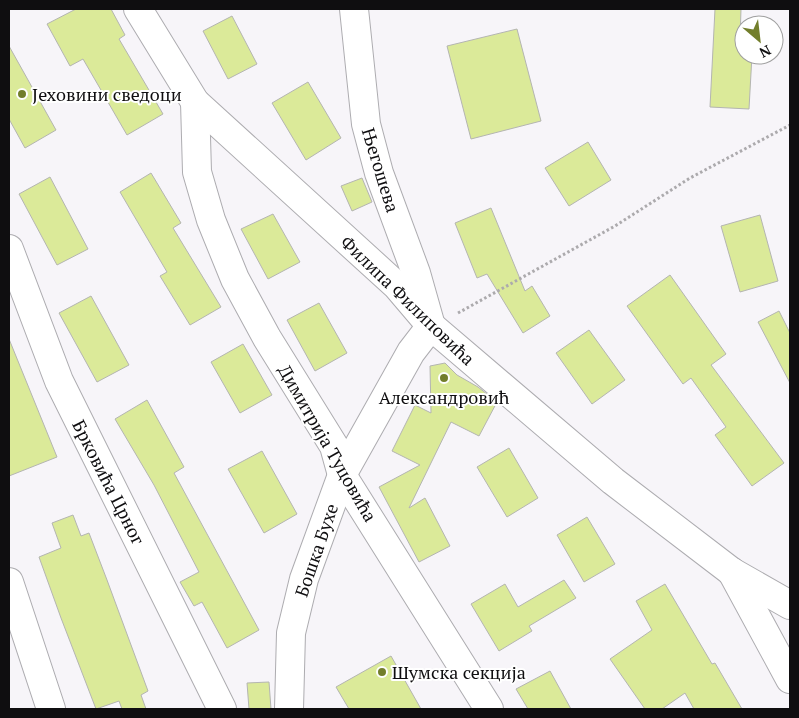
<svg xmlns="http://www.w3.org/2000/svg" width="799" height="718" viewBox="0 0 799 718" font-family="'PT Serif',serif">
  <rect width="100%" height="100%" fill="#f7f5f9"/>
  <!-- building -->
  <g fill="#dbea99" stroke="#b4b5b1">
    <polygon points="76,9 111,9 125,35 119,39 163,114 127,135 83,59 70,66 47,24"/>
    <polygon points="715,9 741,9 740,40 744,40 744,55 752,55 749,109 710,107"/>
    <polygon points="232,16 257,64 228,79 203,31"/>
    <polygon points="517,29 541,121 471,139 447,46"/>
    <polygon points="9,46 56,130 25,148 9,119"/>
    <polygon points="308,82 341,138 306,160 272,103"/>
    <polygon points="588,142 611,180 569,206 545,168"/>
    <polygon points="151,173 181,223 173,228 221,307 190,325 160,276 167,272 120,192"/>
    <polygon points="50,177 88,249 57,265 19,194"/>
    <polygon points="362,178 372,202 352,211 341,186"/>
    <polygon points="491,208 525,291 532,286 550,316 523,333 487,274 477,278 455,223"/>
    <polygon points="273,214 300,262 268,279 241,229"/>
    <polygon points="760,215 778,281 740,292 721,226"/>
    <polygon points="670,275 726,354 711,365 784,463 752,486 715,435 726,427 691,378 683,384 627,306"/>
    <polygon points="91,296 129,365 97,382 59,313"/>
    <polygon points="319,303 347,353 315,371 287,320"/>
    <polygon points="779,311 790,333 790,383 758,322"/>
    <polygon points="589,330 625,380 592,404 556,353"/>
    <polygon points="9,339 57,457 9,476"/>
    <polygon points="243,344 272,395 240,413 211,362"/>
    <polygon points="445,363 457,375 478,387 497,402 479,436 451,422 409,508 425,498 450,546 419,562 379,487 420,465 392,451 415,405 431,413 430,366"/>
    <polygon points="147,400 184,467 174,473 259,630 227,648 202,602 194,606 180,582 199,572 154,485 115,419"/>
    <polygon points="509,448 538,498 507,517 477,467"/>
    <polygon points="262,451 297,514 264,533 228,469"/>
    <polygon points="73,515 81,536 89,533 107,580 148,691 141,695 146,709 122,709 119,701 96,709 61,618 39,557 61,548 52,523"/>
    <polygon points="587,517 615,564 584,582 557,535"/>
    <polygon points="564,580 576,598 529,626 532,631 499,651 471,604 505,584 518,607"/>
    <polygon points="665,584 712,664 715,663 742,709 694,709 685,693 662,709 645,709 610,659 652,630 636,601"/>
    <polygon points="391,656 421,709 349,709 336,687"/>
    <polygon points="550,671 571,709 528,709 516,689"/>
    <polygon points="269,682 271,709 249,709 247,683"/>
  </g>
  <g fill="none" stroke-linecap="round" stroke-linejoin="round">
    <!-- street casing -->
    <g stroke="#adacb0" stroke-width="30">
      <g id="street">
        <polyline points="138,9 195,102 397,286 431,326 613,481 732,572 790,605"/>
        <polyline points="195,102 197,172 211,220 235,279 267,338 334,446 342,475 489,709"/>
        <polyline points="9,249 59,381 222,709"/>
        <polyline points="732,572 790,679"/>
        <polyline points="9,582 51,709"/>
        <polyline points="289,709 291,633 304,579 342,475 411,352 431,326 416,273 379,173 366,124 354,9"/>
      </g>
    </g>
    <!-- path -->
    <polyline stroke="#acaaad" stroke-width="3" stroke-dasharray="2.5 2.5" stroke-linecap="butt" points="458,313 615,226 690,178 790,125"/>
    <!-- street -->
    <use href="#street" stroke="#fff" stroke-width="28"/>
  </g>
  <!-- markers -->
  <g fill="#727e2b" stroke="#fff" stroke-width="2">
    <circle cx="22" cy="94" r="5"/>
    <circle cx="444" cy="378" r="5"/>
    <circle cx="382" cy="672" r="5"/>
  </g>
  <g text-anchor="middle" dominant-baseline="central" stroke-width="4" stroke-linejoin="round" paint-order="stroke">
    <!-- poi labels -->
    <g font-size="18" fill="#0f0e10" stroke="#fff" text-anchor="start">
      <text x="32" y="94">Јеховини сведоци</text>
      <text x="444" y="397" text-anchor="middle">Александровић</text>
      <text x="392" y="672">Шумска секција</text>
    </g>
    <!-- street labels -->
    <g font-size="18" fill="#0f0e10" stroke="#fff">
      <text transform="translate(381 170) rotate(73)">Његошева</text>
      <text transform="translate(408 300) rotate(44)">Филипа Филиповића</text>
      <text transform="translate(328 443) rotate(60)">Димитрија Туцовића</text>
      <text transform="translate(109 482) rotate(63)">Брковића Црног</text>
      <text transform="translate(316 550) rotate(-71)">Бошка Бухе</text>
    </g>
  </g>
  <!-- border -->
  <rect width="799" height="718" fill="none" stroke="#0f0e10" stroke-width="20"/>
  <!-- north arrow -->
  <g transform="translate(759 40) rotate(152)"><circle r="24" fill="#ffffff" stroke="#9f9f9f"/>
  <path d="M0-4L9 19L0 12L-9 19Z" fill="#727e2b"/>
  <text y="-8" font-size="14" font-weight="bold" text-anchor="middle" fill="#0f0e10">N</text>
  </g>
</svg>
